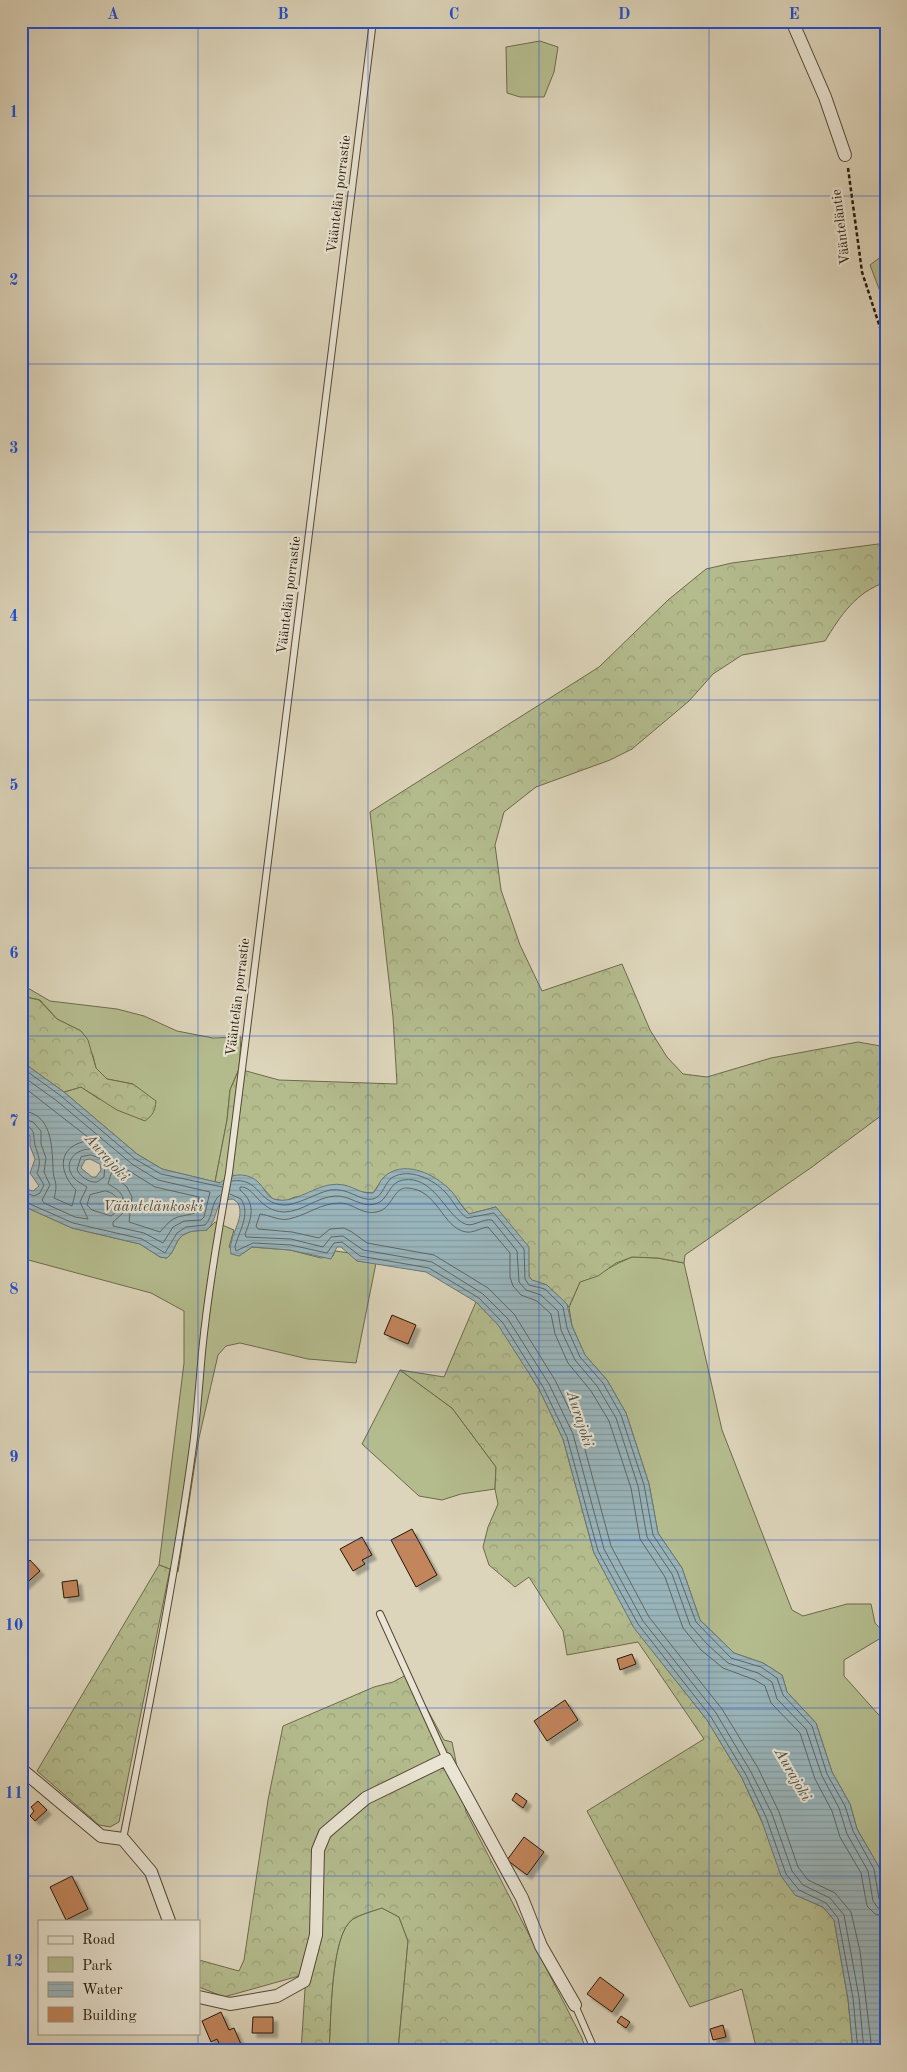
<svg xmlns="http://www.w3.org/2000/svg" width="907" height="2072" viewBox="0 0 907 2072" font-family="'Old Standard TT',serif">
  <defs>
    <pattern id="forest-crowns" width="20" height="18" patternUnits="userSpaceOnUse" patternTransform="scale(1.25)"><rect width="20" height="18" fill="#b4bc8e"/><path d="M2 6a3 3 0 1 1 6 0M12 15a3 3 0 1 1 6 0" fill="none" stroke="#9ba179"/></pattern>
    <pattern id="water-rules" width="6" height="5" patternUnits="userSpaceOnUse" patternTransform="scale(1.25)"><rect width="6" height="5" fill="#99b5bc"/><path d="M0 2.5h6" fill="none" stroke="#849ba0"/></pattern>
    <filter id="shadow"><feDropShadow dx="4.5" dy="4.5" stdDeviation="1" flood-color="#0004"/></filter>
  </defs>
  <rect width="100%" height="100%" fill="#ddd5bb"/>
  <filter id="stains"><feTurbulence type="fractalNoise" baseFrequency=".004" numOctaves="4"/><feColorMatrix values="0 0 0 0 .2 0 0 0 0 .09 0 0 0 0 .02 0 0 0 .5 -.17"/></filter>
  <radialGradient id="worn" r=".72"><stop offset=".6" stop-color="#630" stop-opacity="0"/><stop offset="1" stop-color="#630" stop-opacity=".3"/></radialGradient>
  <!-- green -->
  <g fill="#b4bc8e" stroke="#6d6a4b">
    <polygon points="540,41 558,47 554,72 544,97 520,97 507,93 506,47"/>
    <polygon points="886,253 886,307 870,265"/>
    <polygon points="21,984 50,1001 117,1009 144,1016 177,1031 213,1038 241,1037 239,1069 230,1090 227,1120 215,1182 162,1169 137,1154 64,1092 81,1087 99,1099 133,1084 107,1079 96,1068 93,1056 81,1031 57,1019 40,1000 21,996"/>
    <path d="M21,1205L72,1228L140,1244L160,1257L167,1258C176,1251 175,1237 187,1233C192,1230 201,1231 207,1230L215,1222L234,1230L229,1247L239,1256L252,1247L290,1250L321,1258L333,1256L335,1251L350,1253L357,1261L376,1263L356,1363L308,1359L240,1343L226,1346L218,1355L199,1438L178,1572L159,1565L184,1363V1311L151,1293L21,1258Z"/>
    <path d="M632,1257L658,1258L684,1263L722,1430L792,1610L803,1616L847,1604H871L875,1623L886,1635L844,1660V1676L886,1723V1908L879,1867L857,1829L850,1804L832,1772L816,1723L787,1692L782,1675L763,1663L734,1653L700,1620L682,1568L658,1533L649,1484L626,1413L607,1380L585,1355L572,1326L569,1307L580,1282C599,1275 614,1264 632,1257Z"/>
    <polygon points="400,1370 452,1408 496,1467 495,1489 461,1494 442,1500 419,1496 362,1444"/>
    <path d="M382,1908L399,1917L408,1941L398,2051H329C331,2024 330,1933 353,1919C361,1914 373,1911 382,1908Z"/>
  </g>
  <!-- forest -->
  <g fill="url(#forest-crowns)" stroke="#6d6a4b">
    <path d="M886,543V582C856,592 841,615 825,641L742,655L713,674L689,701L632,749L610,760L536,787L504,812L495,845L501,890L520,945L542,991L622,964L650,1030L667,1057L683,1074L707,1077L771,1058L858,1042L886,1047V1112L812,1167L685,1255L684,1263L658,1258L632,1257L616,1263L598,1276L580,1282L569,1307L547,1285L531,1280L529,1276L528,1263L496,1207L469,1214L447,1187L383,1178L373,1193L362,1192L295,1197L285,1201L273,1199L263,1188L215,1182L227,1120L230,1090L239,1069L279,1080L397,1084L393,1017L370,812L599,667L668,600L706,569L732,563Z"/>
    <path d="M21,996L39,1000L57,1019L81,1031L88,1040L96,1068L107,1079L133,1084L156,1101C155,1111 153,1115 145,1121L117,1110L81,1087L64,1092L21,1061Z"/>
    <polygon points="476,1302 499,1325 539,1389 563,1439 594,1553 634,1627 707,1720 742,1778 795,1895 823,1907 834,1920 848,1999 853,2051 757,2051 742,1989 690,2007 587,1811 704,1739 638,1642 567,1655 563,1631 529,1577 515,1587 489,1565 483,1547 488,1527 498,1504 495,1489 496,1467 452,1408 400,1370 444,1377"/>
    <polygon points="159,1565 170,1569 119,1822 110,1827 99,1825 37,1771"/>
    <path d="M408,1674L444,1740L452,1742L466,1812L582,2038L586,2051H398L408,1941L399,1917L382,1908C373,1911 361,1914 353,1919C330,1933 331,2024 329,2051H301L306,1974L224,1997L199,1987V1960L239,1971L244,1960L268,1800L283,1726L374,1687L393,1682Z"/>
  </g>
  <!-- water -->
  <path fill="url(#water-rules)" stroke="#6b7674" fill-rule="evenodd" d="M21,1061L64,1092L137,1154L162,1169L220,1183C231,1173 247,1172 258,1182C264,1187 266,1196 274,1199C291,1205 312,1188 329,1185C351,1181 358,1195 373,1193C378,1189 379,1181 384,1177C402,1160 431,1172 447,1187C456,1194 460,1206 469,1214L496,1207L529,1247V1276L532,1280L547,1285L567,1304L572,1326L585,1355L607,1380L626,1413L649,1484L658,1533L682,1568L700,1620L734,1653L763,1663L782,1675L787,1692L816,1723L832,1772L850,1804L857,1829L879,1867L886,1908V2051H853L848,1999L834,1920L823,1907L795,1895L781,1876L761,1819L742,1778L707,1720L634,1628L594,1553L563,1439L539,1389L498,1325L476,1302L426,1272L357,1261L341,1247H337L331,1259L290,1250L252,1247L239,1256L231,1254C227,1236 246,1220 238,1203L233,1199C212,1200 220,1217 207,1230C201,1231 193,1230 187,1233C175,1237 176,1251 167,1258L160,1257L140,1244L72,1228L21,1205V1183L26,1189L33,1191L39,1186L30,1173L35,1159L30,1146V1136L21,1130ZM90,1159L100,1164L101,1170L96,1177H92L81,1168L85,1160Z"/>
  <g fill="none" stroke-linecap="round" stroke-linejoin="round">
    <!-- shore -->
    <g stroke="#606662" stroke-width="1">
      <polyline points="21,1067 61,1096 135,1159 161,1174 222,1187"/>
      <path d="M21,1075L57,1101L132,1164L158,1180L210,1192L204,1217L201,1220L184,1221L173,1227L163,1243L144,1233L113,1226V1222L123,1213C126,1196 121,1191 108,1184L112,1171L109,1158C90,1137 57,1157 74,1178C77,1182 83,1184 87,1187L80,1202L88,1219L75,1217L44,1203L42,1200L50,1185L44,1172L46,1158L41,1144V1131L33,1122L21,1118"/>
      <path d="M21,1085L89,1138L88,1141C58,1145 57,1171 76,1190L72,1206L54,1198C59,1181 53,1182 53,1168C52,1146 52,1112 21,1111"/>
      <path d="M21,1125C36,1126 33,1135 35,1145C38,1156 42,1161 37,1173L44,1185L40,1193L34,1196L21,1191"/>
      <path d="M91,1155L102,1159L105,1164L104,1177L97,1182C89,1183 79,1176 77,1169L81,1157Z"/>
      <path d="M123,1167L155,1187L199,1197L198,1212C177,1219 177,1212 160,1232L129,1222L132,1197L127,1187L118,1179L120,1168Z"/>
      <path d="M232,1181C260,1177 257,1203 283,1205C296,1206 316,1193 330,1190C348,1187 361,1202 373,1199C384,1196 384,1182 393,1177C410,1168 433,1179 445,1192C453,1200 457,1211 467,1218L494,1213L524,1249L525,1279L529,1285L545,1289L563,1307L567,1328L580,1357L603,1383L621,1415L644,1485L653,1535L677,1571L696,1622L731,1658L761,1667L777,1678L783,1695L812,1726L827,1774L845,1806L853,1831L874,1869L879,1899L886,1903"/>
      <path d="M105,1191C117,1193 119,1200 117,1211L111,1216L92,1210L87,1205L90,1195Z"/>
      <path d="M230,1194L241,1199C251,1214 239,1231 235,1247L236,1251L253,1243L291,1245L327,1253L334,1243L342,1242L360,1256L429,1268L479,1298L503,1323L543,1387L567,1437L598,1551L638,1624L711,1717L746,1775L766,1817L786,1874L799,1890L826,1903L838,1918L853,1998L858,2051"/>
      <path d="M21,1200L73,1223L142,1239L165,1253L177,1233L186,1227L205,1225C214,1216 210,1203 220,1195"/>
      <path d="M864,2051L859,1997L844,1915L830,1898L803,1885L792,1871L772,1814L751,1772L716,1713L643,1621L604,1549L573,1434L549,1384L508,1319L483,1294L432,1262L363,1250L343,1236L331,1237L323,1247L291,1239L246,1237L245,1234C252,1217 256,1203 240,1190V1187C255,1186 258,1211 284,1212C302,1212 317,1197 335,1196C350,1195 361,1208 375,1204C389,1201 388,1182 403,1180C433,1175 445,1213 463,1223C472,1229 482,1218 492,1220L517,1251L519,1282L526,1290L541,1295L558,1311L561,1330L575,1360L597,1386L616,1418L638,1486L647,1537L672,1574L690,1625L707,1644L728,1663L758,1673L772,1682L777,1699L806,1729L822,1776L839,1808L847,1834L868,1871L873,1901L878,1908L886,1909"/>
      <path d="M872,2051L860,1951L851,1912L835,1893L808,1880L798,1867L779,1812L758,1768L722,1709L649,1617L611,1546L580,1431L555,1380L514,1314L488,1288L434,1255L367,1243L352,1232L344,1228L330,1229L319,1238L292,1232L258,1229L256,1226L260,1214C269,1215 279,1221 289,1219C307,1215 321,1203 340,1203C354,1203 363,1217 380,1211C392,1207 394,1187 407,1188C438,1189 442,1228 466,1232C474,1233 480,1228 488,1227L510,1253V1277L513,1286L521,1295L537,1301L551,1314L555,1334L568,1363L591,1391L609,1421L631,1488L640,1539L665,1577L683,1628L701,1650L723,1668L755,1680L765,1686L771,1703L800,1733L815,1779L832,1811L840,1837L861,1873L867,1906L875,1914L886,1917"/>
    </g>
  </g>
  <!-- building -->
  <g fill="#c3855b" stroke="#261708" filter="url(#shadow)">
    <polygon points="392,1315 416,1325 408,1344 384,1334"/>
    <polygon points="412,1529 437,1575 416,1587 391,1540"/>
    <polygon points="362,1537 372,1555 362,1560 365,1564 353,1571 340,1549"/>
    <polygon points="30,1560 40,1571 22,1587 21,1568"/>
    <polygon points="77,1580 79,1596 64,1598 62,1582"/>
    <polygon points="632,1654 636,1664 620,1670 617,1659"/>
    <polygon points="565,1700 578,1720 547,1741 534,1721"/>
    <polygon points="516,1793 527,1801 523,1808 512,1800"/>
    <polygon points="38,1801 47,1810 35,1821 30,1816 34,1811 31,1807"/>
    <polygon points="524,1837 544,1852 527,1875 507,1860"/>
    <polygon points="72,1876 88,1909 66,1920 50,1887"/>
    <polygon points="600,1977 624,1995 612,2012 587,1994"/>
    <polygon points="221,2012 229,2030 234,2028 243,2049 223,2051 217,2039 211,2042 202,2021"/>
    <polygon points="621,2016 630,2022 626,2028 617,2022"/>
    <polygon points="253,2017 273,2017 273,2033 252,2033"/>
    <polygon points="723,2025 726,2037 713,2040 710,2029"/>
  </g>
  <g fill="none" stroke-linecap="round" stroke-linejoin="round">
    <!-- service casing -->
    <g stroke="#544635" stroke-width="8">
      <g id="service">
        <polyline points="380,1614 446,1759"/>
        <path d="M123,1839C148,1711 174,1583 192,1453C197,1419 199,1386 202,1352C208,1292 218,1232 229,1173L373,21"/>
        <polyline points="575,2005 595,2051"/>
      </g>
    </g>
    <!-- minor casing -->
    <g stroke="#544635" stroke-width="14">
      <g id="minor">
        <polyline points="792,21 825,97 845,155"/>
        <polyline points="21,1769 101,1836 123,1839 151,1872 169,1921"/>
        <polyline points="199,1997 230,2004 277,1996 304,1981 316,1935 318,1850 325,1833 366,1798 446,1759 522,1898 541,1946 575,2005"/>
      </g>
    </g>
    <!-- path -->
    <polyline stroke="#261708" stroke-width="2.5" stroke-dasharray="4 2.5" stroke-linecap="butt" points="848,168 862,272 886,346"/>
    <!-- service -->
    <use href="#service" stroke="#e9e4d3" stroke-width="6"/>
    <!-- minor -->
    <use href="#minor" stroke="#e9e4d3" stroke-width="12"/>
  </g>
  <!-- grid -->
  <path fill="none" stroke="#1d4ed8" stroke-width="1" stroke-opacity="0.55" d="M198,21V1921M368,21V2051M539,21V2051M709,21V2051M21,196H886M21,364H886M21,532H886M21,700H886M21,868H886M21,1036H886M21,1204H886M21,1372H886M21,1540H886M21,1708H886M21,1876H886M198,2033V2051"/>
  <g text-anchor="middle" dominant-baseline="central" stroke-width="4.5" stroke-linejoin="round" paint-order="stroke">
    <!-- street labels -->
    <g font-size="14" fill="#261708" stroke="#e9e4d3">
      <text transform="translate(339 194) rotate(-83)">Vääntelän porrastie</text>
      <text transform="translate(841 227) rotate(-97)">Väänteläntie</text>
      <text transform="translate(289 595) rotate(-83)">Vääntelän porrastie</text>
      <text transform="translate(238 997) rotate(-83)">Vääntelän porrastie</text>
    </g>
    <!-- water labels -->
    <g font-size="15" font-style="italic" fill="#4e4e47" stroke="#e9e4d3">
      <text transform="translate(106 1158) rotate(48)">Aurajoki</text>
      <text x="153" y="1207">Vääntelänkoski</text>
      <text transform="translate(579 1419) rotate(72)">Aurajoki</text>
      <text transform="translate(792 1775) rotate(60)">Aurajoki</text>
    </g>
  </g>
  <!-- margin -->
  <rect width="907" height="2072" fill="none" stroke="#ddd5bb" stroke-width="55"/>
  <!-- legend -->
  <rect x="38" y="1920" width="162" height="115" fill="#e9e4d3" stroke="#9b9282"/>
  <rect x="48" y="1936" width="25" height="8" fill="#e9e4d3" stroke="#9b9282"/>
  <text x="82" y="1944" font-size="15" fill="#261708">Road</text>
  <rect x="48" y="1957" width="25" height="15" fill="#b4bc8e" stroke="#9b9282"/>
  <text x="82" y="1970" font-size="15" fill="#261708">Park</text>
  <rect x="48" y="1982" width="25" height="15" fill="url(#water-rules)" stroke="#9b9282"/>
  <text x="82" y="1994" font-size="15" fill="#261708">Water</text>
  <rect x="48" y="2007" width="25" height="15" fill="#c3855b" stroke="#9b9282"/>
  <text x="82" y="2020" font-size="15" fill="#261708">Building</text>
  <rect x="28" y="28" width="852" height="2016" fill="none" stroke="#1d4ed8" stroke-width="2"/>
  <g font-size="16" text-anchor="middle" font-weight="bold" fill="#1d4ed8">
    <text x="113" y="19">A</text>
    <text x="283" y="19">B</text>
    <text x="454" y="19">C</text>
    <text x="624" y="19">D</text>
    <text x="794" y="19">E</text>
    <text x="14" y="117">1</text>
    <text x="14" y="285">2</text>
    <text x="14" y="453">3</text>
    <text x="14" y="621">4</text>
    <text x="14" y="790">5</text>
    <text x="14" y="958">6</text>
    <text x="14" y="1126">7</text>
    <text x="14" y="1294">8</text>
    <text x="14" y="1462">9</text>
    <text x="14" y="1630">10</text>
    <text x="14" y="1798">11</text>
    <text x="14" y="1966">12</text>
  </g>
  <rect width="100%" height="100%" filter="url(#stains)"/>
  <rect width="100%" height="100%" fill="url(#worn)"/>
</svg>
